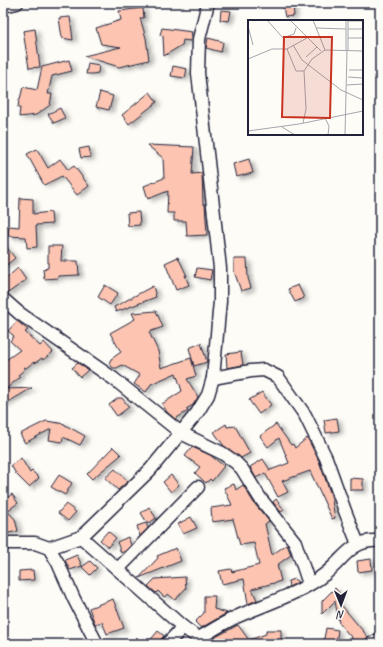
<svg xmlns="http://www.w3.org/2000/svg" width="383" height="647" viewBox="0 0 383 647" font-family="Caveat,sans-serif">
  <defs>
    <filter id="shadow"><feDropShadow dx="4" dy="2.5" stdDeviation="2" flood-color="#0004"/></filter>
  </defs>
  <rect width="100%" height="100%" fill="#fdfcf7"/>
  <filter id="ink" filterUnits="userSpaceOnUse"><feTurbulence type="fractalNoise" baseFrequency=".025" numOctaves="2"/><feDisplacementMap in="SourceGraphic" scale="8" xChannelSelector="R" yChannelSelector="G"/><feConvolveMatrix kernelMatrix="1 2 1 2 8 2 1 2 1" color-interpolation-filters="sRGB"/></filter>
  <g filter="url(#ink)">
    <!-- building -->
    <g fill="#fdc5b1" stroke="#22223b" filter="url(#shadow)">
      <polygon points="293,5 294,16 285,17 283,7"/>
      <polygon points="143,8 144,18 140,18 146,38 149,60 119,67 84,56 121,47 101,44 96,28 121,20 119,11"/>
      <polygon points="221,10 231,11 229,21 220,20"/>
      <polygon points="70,17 73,40 62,38 59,18"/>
      <polygon points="162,28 192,32 190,41 183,40 182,45 164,56 163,36 160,35"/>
      <polygon points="35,29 40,67 29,68 23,31"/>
      <polygon points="208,38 223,42 221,52 206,48"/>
      <polygon points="69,60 72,71 52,76 48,94 52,94 50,105 36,115 19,117 20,108 18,108 19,99 20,99 23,87 37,90 42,67"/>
      <polygon points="88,63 99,65 98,73 92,74 86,74"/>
      <polygon points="173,66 187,69 185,78 171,76"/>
      <polygon points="100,92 113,96 109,110 96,107"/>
      <polygon points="150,92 157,102 129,124 122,115"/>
      <polygon points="60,108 65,118 54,123 48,114"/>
      <polygon points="147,145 194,147 192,174 202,173 203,204 205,204 207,235 187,236 186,221 174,221 174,213 167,213 168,191 148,199 144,186 164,178 163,158"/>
      <polygon points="89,147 91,157 81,158 79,149"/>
      <polygon points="37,149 48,168 60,159 68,170 74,166 89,186 77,195 62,176 44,185 27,154"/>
      <polygon points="249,159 253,173 236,177 233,164"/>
      <polygon points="20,198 33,199 33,214 51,212 52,224 36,225 37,247 27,248 26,237 8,236 9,226 19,227"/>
      <polygon points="139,212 140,225 128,226 127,213"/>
      <polygon points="3,243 15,258 3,268"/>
      <polygon points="48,246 62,246 61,261 78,261 79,275 58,276 58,278 44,279 43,269 48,268"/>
      <polygon points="178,257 187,276 185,275 189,285 176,290 165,263"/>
      <polygon points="234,259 247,259 248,278 251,288 241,291 234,271"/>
      <polygon points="18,268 26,280 8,293 3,292 3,281"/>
      <polygon points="197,268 212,270 210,280 195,277"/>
      <polygon points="105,285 118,293 110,305 98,297"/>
      <polygon points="298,285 304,298 295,302 288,289"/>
      <polygon points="153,286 156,297 116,312 114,307"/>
      <polygon points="156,311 163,327 149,332 158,351 161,368 191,358 196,376 187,379 198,397 193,405 186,409 188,411 175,419 167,412 162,404 182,391 176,373 151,384 146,392 134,384 140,375 122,365 117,368 113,368 109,363 111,359 121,352 110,333 135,319 132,313"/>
      <polygon points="17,321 28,330 25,332 40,346 44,342 53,352 43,360 42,358 35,363 34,362 26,368 24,367 24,370 18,375 20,377 6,389 32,388 3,405 3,362 20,350 10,341 14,336 8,331"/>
      <polygon points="201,343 207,362 194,366 189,348"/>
      <polygon points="241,352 243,365 227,368 226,354"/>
      <polygon points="78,363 88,370 80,377 72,368"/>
      <polygon points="262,392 271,405 259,414 249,400"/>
      <polygon points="118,398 122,398 129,407 117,416 109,405"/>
      <polygon points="337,418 339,431 326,433 324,420"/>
      <polygon points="46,421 65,424 65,425 85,436 80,445 63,437 62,442 49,440 51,429 25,443 20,434"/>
      <polygon points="226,424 227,427 235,426 250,453 241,458 224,446 214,432"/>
      <polygon points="276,424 291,445 293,444 295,448 307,438 309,441 319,461 331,495 335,518 332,519 310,471 282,481 288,492 278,497 265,473 256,478 250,467 263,459 270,470 268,471 289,463 279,438 268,447 260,436"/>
      <polygon points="113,447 121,455 92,479 87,474"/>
      <polygon points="192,447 210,455 224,466 212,481 210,479 206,483 195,473 200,467 185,456"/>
      <polygon points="21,458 30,473 32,471 39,478 29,487 16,474 11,465"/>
      <polygon points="115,469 128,481 118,490 105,478"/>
      <polygon points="59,475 72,483 65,495 51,487"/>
      <polygon points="171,475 179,485 171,492 163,482"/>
      <polygon points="350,478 363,479 363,490 350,490"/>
      <polygon points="234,484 236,490 243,485 254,503 269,521 265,524 272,555 287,544 291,555 277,565 281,581 252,589 257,600 248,604 244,579 222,584 219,571 231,569 232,572 259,565 254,543 240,545 233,519 212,522 211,508 232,505 224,488"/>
      <polygon points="12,494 18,503 7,511 15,519 18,531 5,534 3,526 3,501"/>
      <polygon points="276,499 284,510 281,512 273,502"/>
      <polygon points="66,504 76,512 68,521 58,513"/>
      <polygon points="149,507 156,518 148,524 141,513"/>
      <polygon points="191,517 197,528 183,534 178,524"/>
      <polygon points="146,523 148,528 140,536 137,526"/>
      <polygon points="108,531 116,538 108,547 100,540"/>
      <polygon points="128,537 131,545 125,551 121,553 117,542"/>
      <polygon points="176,548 181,561 139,578 158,558 157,556"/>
      <polygon points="77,555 82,566 70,570 65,560"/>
      <polygon points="371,559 372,570 358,572 357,561"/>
      <polygon points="90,561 97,568 90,575 82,567"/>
      <polygon points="33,570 34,580 19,581 19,571"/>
      <polygon points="185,577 186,588 175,600 168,594 164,597 158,591 156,593 148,586 155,579"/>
      <polygon points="294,579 298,582 289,587 288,581"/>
      <polygon points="335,588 341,595 337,600 368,637 365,640 363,644 357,644 339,623 335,601 322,614 322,601"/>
      <polygon points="204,596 215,596 214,609 227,613 201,628 195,622 204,613"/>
      <polygon points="113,599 124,628 107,634 102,622 95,624 89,608"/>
      <polygon points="238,625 249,640 266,634 266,630 281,630 281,642 250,641 252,644 218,644 212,639"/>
      <polygon points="326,628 338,630 336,644 323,644"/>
      <polygon points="158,631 164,636 161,639 160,644 147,644"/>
    </g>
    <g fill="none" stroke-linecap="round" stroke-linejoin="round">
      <!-- street casing -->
      <g stroke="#22223b" stroke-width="15">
        <g id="street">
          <polyline points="3,6 17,3"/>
          <polyline points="3,299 19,313 114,379 181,433 222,453 235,462 242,469 260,498 295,542 309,584"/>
          <polyline points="213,378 251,371 264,370 278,377 305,415 326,458 345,511 358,544"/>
          <polyline points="81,537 183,627 207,644"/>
          <polyline points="3,543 35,543 49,548 58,563 74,599 97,644"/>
          <polyline points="49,548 81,537 150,470 197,413 208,395 213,378 220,301 220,268 198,73 199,39 208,3"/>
          <polyline points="118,569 198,487"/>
          <path d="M199,638C211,631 222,624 234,618C264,604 298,595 325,574C344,559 351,539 380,541"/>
          <polyline points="167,644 183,627"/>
          <polyline points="371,644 380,639"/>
        </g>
      </g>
      <!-- street -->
      <use href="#street" stroke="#fdfcf7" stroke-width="12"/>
    </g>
  </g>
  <!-- overview -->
  <g transform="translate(248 20)">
    <rect width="115" height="115" fill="#fdfcf7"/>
    <path fill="none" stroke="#a5a5ac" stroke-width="1" d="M19,0L35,18L46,14L48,8M42,0L73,31M65,0L77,30L115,31M100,0V30M100,1H115M0,6L5,25M68,8L98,9M100,9H115M100,18H115M45,25L54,40L93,70L115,80M39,29L48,51H56M98,30V0M58,37L69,27M0,39L24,29H39L59,18M101,50H115M100,57L115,58M99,65L115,64M77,98L81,106L80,115M55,103L58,89L56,51L64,39L77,30M34,107L47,115M0,111L51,104L115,91M97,115L99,30"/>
    <path fill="#c8321e" fill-opacity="0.15" stroke="#c8321e" stroke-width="2" d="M36,17H84L82,98L34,97Z"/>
    <rect width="115" height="115" fill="none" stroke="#22223b" stroke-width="2"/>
  </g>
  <!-- margin -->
  <rect width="383" height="647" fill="none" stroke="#fdfcf7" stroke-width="16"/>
  <rect x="8" y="8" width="367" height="631" fill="none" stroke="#22223b" stroke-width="1.5" filter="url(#ink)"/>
  <!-- north arrow -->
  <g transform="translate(341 605) rotate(179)" stroke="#fdfcf7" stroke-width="3" paint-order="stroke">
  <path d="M0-3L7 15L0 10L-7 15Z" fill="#22223b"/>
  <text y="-6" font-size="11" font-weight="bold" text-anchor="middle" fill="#22223b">N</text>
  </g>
</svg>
